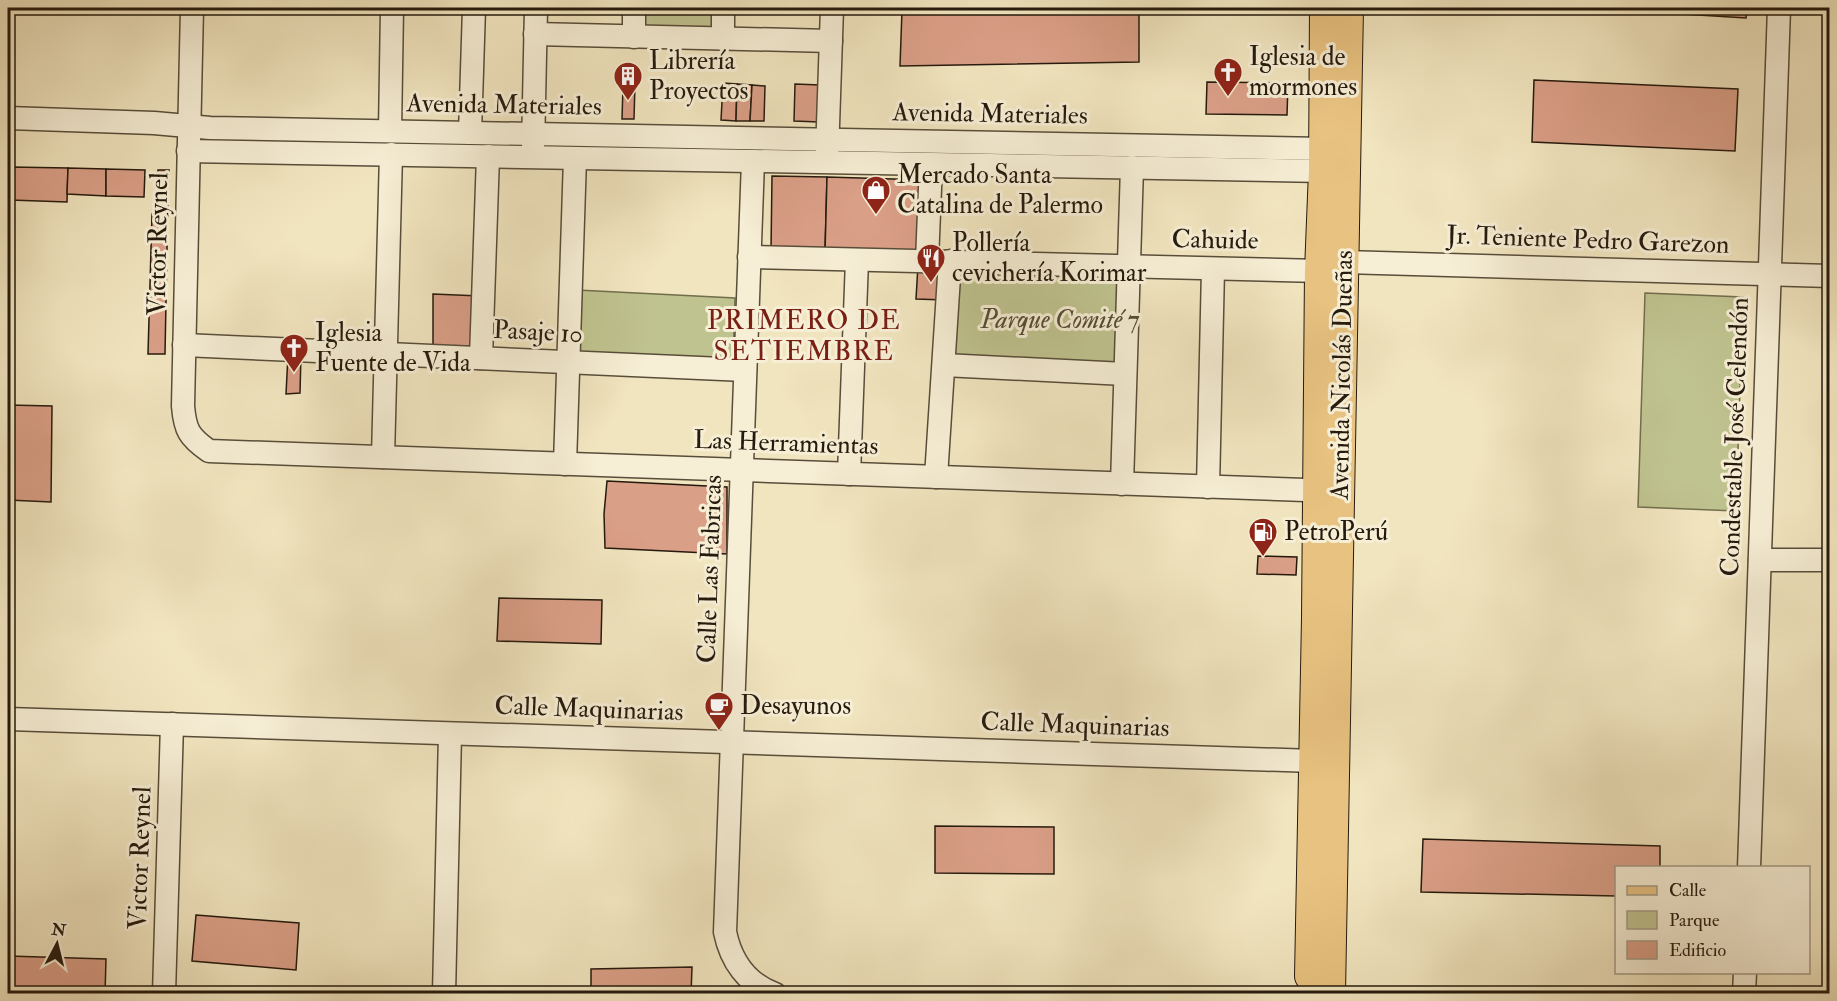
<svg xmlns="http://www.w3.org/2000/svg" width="1837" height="1001" viewBox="0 0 1837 1001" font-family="'IM FELL Double Pica',serif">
  <rect width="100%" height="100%" fill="#f1e5bf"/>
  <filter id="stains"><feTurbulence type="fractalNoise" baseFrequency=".00333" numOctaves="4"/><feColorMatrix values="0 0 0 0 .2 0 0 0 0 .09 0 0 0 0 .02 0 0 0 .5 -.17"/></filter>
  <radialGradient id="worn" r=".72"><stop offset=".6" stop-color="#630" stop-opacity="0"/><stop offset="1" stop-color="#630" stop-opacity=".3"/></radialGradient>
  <!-- green -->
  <g fill="#bfc38f" stroke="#726e4e" stroke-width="1.5">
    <polygon points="639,8 720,8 720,35 639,33"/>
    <polygon points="955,271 1131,275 1128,371 952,361"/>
    <polygon points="577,290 735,298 733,364 574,356"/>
    <polygon points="1645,293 1743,297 1736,511 1638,507"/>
  </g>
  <!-- building -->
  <g fill="#da9f87" stroke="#251a0d" stroke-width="1.5">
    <polygon points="1584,8 1747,8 1746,18"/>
    <polygon points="902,10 1139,12 1139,62 900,66"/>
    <polygon points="1534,80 1738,89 1735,151 1532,142"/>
    <polygon points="1207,82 1288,83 1287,115 1206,114"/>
    <polygon points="723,83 737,84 736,121 721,120"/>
    <polygon points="635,84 634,119 622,119 623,85"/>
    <polygon points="737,84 752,85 750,121 736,121"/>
    <polygon points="795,84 820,85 819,122 794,121"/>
    <polygon points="752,85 765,86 764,121 750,121"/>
    <polygon points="8,166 11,167 11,192 8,192"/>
    <polygon points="11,167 68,168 67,202 10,200"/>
    <polygon points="68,168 106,169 106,196 67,194"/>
    <polygon points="106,169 145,170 144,197 106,196"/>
    <polygon points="158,170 169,170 168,198 157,197"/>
    <polygon points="772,176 827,177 825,252 771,251"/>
    <polygon points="827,177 926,180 924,255 825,252"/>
    <polygon points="157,197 168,198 165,354 148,354 152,214 157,214"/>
    <polygon points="918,265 945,266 945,300 916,299"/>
    <polygon points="433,294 480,296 479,346 433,346"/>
    <polygon points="288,355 301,355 300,393 286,394"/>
    <polygon points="8,405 52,406 51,502 8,500"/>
    <polygon points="607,481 727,487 727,554 605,548 604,514"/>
    <polygon points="1258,556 1297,557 1296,575 1257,574"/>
    <polygon points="499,598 602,600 601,644 497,641"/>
    <polygon points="1830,682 1830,832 1825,831"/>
    <polygon points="935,826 1054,827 1054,874 935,873"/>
    <polygon points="1423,839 1660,846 1660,868 1616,868 1616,896 1421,892"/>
    <polygon points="196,915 299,923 296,970 192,961"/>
    <polygon points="8,956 106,959 105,994 8,994"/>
    <polygon points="692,967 691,994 591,994 591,969"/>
  </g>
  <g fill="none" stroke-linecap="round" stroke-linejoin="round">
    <!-- minor casing -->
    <g stroke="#584d3a" stroke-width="25">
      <g id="minor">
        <path d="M192,8L183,406C185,430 189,437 209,451L1333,491"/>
        <polyline points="535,34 831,41"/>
        <polyline points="634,37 634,8"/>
        <polyline points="723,39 723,8"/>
        <polyline points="8,118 154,123 210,128 1324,149"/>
        <polyline points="390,131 392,8"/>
        <polyline points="470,133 474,8"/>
        <polyline points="533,149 536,8"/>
        <polyline points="188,151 1324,171"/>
        <polyline points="827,154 832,8"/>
        <path d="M753,161L725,932C731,961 747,984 775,994"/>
        <polyline points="749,257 1320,271 1344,262 1830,276"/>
        <polyline points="927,261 931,164"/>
        <polyline points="184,345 745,370"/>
        <polyline points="481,358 488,156"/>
        <polyline points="944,365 1125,374"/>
        <polyline points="383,457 391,154"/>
        <polyline points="565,464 575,158"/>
        <polyline points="849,474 857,260"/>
        <polyline points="936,477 950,261"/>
        <polyline points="1122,484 1132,167"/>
        <polyline points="1208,487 1213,269"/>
        <polyline points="1760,560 1830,560"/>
        <polyline points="8,719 1314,761"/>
        <polyline points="1749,868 1779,8"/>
        <polyline points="164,994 172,724"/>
        <polyline points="444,994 450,734"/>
        <polyline points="1744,994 1745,972"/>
      </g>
    </g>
    <!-- major casing -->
    <g stroke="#251a0d" stroke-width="32">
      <g id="major">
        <polyline points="1310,976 1317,618 1320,271 1324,171 1325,8"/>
        <polyline points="1330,994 1348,8"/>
      </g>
    </g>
    <!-- minor -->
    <use href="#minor" stroke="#f6eed5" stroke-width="22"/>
    <!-- major -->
    <use href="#major" stroke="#e8c280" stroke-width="30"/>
  </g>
  <!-- icons -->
  <defs>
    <g id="church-pin" transform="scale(1.5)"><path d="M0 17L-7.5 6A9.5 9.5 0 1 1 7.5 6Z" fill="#8f2418" stroke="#f6eed5"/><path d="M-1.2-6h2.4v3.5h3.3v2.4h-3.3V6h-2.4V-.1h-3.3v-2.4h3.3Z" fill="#fff"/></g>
    <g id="building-pin" transform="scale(1.5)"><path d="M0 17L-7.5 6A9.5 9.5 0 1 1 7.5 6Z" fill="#8f2418" stroke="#f6eed5"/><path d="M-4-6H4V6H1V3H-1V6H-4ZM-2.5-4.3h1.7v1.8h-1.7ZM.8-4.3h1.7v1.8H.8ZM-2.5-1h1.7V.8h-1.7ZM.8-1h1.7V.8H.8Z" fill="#fff"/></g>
    <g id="shop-pin" transform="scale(1.5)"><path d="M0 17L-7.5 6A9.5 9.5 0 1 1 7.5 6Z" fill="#8f2418" stroke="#f6eed5"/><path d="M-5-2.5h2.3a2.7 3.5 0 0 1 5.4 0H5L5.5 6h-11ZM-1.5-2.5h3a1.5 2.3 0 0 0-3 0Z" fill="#fff"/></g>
    <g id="restaurant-pin" transform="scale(1.5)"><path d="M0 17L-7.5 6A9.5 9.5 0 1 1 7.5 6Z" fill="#8f2418" stroke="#f6eed5"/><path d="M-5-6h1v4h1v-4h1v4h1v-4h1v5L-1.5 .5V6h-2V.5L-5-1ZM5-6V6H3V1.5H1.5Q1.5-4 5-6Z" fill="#fff"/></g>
    <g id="fuel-pin" transform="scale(1.5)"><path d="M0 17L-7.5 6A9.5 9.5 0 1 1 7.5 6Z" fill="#8f2418" stroke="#f6eed5"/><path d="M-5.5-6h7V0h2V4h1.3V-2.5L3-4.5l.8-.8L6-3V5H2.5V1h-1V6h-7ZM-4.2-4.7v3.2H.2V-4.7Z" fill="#fff"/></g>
    <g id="cafe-pin" transform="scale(1.5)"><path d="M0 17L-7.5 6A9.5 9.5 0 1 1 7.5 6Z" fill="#8f2418" stroke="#f6eed5"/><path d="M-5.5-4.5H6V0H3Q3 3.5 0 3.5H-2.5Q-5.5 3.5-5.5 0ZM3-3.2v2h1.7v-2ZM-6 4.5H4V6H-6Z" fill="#fff"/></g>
  </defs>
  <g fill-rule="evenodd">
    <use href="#church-pin" x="1228" y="72"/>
    <use href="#building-pin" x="628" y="76"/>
    <use href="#shop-pin" x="876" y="190"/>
    <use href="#restaurant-pin" x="931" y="258"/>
    <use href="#church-pin" x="294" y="348"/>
    <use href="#fuel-pin" x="1263" y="532"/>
    <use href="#cafe-pin" x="719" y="706"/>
  </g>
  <g text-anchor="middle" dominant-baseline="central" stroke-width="6" stroke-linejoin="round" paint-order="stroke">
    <!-- poi labels -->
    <g font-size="26" fill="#251a0d" stroke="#f6eed5" text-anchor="start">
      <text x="1249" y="57">Iglesia de<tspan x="1249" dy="30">mormones</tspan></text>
      <text x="649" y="61">Librería<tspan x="649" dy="30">Proyectos</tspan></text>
      <text x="897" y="175">Mercado Santa<tspan x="897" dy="30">Catalina de Palermo</tspan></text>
      <text x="952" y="243">Pollería<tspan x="952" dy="30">cevichería Korimar</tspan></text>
      <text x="315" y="333">Iglesia<tspan x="315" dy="30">Fuente de Vida</tspan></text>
      <text x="1284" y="532">PetroPerú</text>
      <text x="740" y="706">Desayunos</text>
    </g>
    <!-- street labels -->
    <g font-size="26" fill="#251a0d" stroke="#f6eed5">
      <text transform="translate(504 105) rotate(1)">Avenida Materiales</text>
      <text transform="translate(990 114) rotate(1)">Avenida Materiales</text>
      <text transform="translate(1215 240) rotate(1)">Cahuide</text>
      <text transform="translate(1588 240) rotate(2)">Jr. Teniente Pedro Garezon</text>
      <text transform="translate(158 244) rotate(-89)">Victor Reynel</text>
      <text transform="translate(538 332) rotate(3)">Pasaje 10</text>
      <text transform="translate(1342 375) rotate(-89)">Avenida Nicolás Dueñas</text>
      <text transform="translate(1735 437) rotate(-88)">Condestable José Celendón</text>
      <text transform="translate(786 443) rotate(2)">Las Herramientas</text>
      <text transform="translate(710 569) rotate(-88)">Calle Las Fabricas</text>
      <text transform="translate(589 709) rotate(2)">Calle Maquinarias</text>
      <text transform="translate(1075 725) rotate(2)">Calle Maquinarias</text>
      <text transform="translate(140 858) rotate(-88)">Victor Reynel</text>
    </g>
    <!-- park labels -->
    <g font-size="26" font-style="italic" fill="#534d34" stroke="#f6eed5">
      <text x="1060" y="320">Parque Comité 7</text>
    </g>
    <!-- neighbourhood labels -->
    <g font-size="27" letter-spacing="1.5" fill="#7a1f14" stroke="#f6eed5">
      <text x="804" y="320">PRIMERO DE<tspan x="804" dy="31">SETIEMBRE</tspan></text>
    </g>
  </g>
  <!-- margin -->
  <rect width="1837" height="1001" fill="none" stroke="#f1e5bf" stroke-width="30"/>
  <rect x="9" y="9" width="1819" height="983" fill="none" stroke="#251a0d" stroke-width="3"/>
  <rect x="15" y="15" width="1807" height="971" fill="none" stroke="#251a0d" stroke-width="1.5"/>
  <!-- legend -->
  <rect x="1615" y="866" width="195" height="108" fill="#f6eed5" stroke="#a29985" stroke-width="1.5"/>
  <rect x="1627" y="886" width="30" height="9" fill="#e8c280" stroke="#a29985" stroke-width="1.5"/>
  <text x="1669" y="896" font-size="18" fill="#251a0d">Calle</text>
  <rect x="1627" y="911" width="30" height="18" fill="#bfc38f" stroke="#a29985" stroke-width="1.5"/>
  <text x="1669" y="926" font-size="18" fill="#251a0d">Parque</text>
  <rect x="1627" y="941" width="30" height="18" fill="#da9f87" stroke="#a29985" stroke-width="1.5"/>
  <text x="1669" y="956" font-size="18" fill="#251a0d">Edificio</text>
  <!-- north arrow -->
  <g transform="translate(57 944) rotate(7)" stroke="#f6eed5" stroke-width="4.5" paint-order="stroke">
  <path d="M0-4.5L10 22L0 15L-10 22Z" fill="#251a0d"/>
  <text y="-9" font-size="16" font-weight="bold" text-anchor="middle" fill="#251a0d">N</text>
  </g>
  <rect width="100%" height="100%" filter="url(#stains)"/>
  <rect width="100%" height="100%" fill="url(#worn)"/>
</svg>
